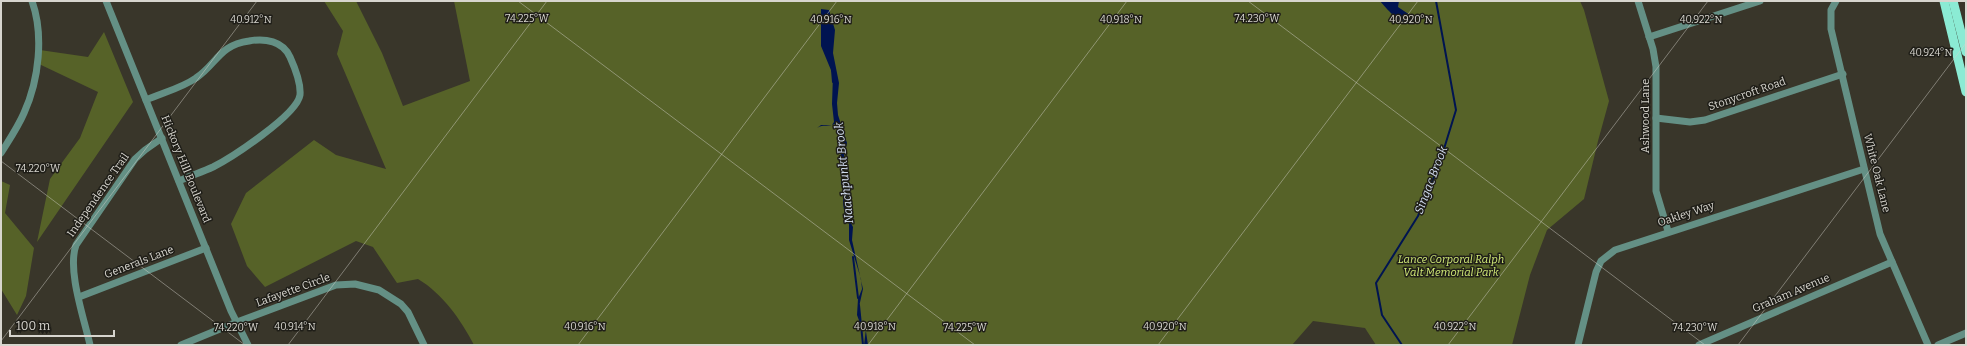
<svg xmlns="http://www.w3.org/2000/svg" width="1967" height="346" viewBox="0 0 1967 346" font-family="Bitter,serif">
  <rect width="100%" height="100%" fill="#39362a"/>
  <!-- green -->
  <g fill="#566228">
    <path d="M324,1H356L382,53L403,106L470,81L454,1H1580L1584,10L1609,101L1598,141L1584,199L1547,230L1530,275L1512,345H1376L1365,328L1313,321L1292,345H474C461,320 443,294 418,279L397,283L373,247L356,241L265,287L247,266L231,224L246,193L314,140L336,155L386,169L337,54L343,31Z"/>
    <polygon points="104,32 133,102 37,242 50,179 80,138 98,92 39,64 40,50 88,57"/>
    <polygon points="1,181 10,185 5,213 34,248 26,296 17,315 1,289"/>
  </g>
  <!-- water -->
  <g fill="#001451">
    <path d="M1380,1H1399L1398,7L1416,19L1415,23C1402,28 1387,9 1380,1Z"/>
    <path d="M821,9L829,10L835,30L833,53L839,83L837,103L838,115L847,143L844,156L846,213L853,227L852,240L863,289L859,307L860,322L865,325L868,345H864L866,329L864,324L860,323L857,315L858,299L862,289L861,279L849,240V224L845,217L843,203L844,188L841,184L842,141L835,124C829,127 823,124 817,128L821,125H832L834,122L832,104L833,75L821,46Z"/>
  </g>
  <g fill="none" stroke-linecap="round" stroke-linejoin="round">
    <!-- stream -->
    <g stroke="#001451" stroke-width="2">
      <polyline points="832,70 833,82"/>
      <polyline points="839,134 842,157"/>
      <polyline points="845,179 849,219"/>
      <polyline points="853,257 858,298"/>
      <polyline points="859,305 863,345"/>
      <polyline points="1402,345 1382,315 1376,283 1418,216 1439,165 1456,110 1436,1"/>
    </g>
    <!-- minor -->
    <g stroke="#649085" stroke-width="7">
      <polyline points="106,1 231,311 248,345"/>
      <polyline points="1638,1 1653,49 1656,67 1656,191 1668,231"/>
      <polyline points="1836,1 1831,10 1831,29 1880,234 1928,345"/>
      <polyline points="1649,37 1760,1"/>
      <path d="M146,100C162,93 182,88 196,78C217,64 219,45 249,41C265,38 283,41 290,57C295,68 301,84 300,95C297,115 231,158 213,167C202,172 190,176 179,181"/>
      <polyline points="1656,118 1690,122 1705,120 1843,74"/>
      <path d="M1,153C9,140 18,127 24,113C39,80 44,35 32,1"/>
      <polyline points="79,297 206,248"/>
      <path d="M90,345C84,318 67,270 76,245L135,159L145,150L162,138"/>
      <polyline points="181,345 237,322 336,285 355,284 379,290 401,304 408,312 424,345"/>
      <polyline points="1578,345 1596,272 1601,261 1615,250 1864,169"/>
      <polyline points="1699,345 1892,262"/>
      <polyline points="1938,345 1966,333"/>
    </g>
    <!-- major -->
    <g stroke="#8bebd4" stroke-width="9">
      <polyline points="1944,1 1966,92"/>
      <polyline points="1953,1 1966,52"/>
    </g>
  </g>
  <!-- ticks -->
  <path fill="none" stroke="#d7d5ce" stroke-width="1" stroke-opacity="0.45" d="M518,1L975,345M1248,1L1705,345M1,161L245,345M1,341L257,1M288,345L547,1M578,345L837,1M868,345L1127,1M1158,345L1418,1M1448,345L1708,1M1738,345L1966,43"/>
  <g text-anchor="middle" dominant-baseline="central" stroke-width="3" stroke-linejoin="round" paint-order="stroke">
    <!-- street labels -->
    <g font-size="11" fill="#d7d5ce" stroke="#1f1e18">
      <text transform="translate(1747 94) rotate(-19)">Stonycroft Road</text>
      <text transform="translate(1645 116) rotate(-90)">Ashwood Lane</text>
      <text transform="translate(186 169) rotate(68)">Hickory Hill Boulevard</text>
      <text transform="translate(1877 173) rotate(76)">White Oak Lane</text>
      <text transform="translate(98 195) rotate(-55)">Independence Trail</text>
      <text transform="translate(1686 214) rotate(-18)">Oakley Way</text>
      <text transform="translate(139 262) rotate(-21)">Generals Lane</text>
      <text transform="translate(293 290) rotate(-20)">Lafayette Circle</text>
      <text transform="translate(1791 293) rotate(-23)">Graham Avenue</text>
    </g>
    <!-- park labels -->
    <g font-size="11" font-style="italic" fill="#d3ec78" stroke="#1f1e18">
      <text x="1451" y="259">Lance Corporal Ralph<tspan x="1451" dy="13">Valt Memorial Park</tspan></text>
    </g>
    <!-- water labels -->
    <g font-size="12" font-style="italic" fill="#d0dbee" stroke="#1f1e18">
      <text transform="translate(844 173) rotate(-96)">Naachpunkt Brook</text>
      <text transform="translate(1431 180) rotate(-69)">Singac Brook</text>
    </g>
  </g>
  <g font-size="10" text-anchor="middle" fill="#d7d5ce" stroke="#1f1e18" stroke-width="3" stroke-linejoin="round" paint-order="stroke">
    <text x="527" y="22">74.225°W</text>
    <text x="1257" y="22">74.230°W</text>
    <text x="251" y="23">40.912°N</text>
    <text x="831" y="23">40.916°N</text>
    <text x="1121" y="23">40.918°N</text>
    <text x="1411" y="23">40.920°N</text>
    <text x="1701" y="23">40.922°N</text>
    <text x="1931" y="56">40.924°N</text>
    <text x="38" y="172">74.220°W</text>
    <text x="295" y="330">40.914°N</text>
    <text x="585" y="330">40.916°N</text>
    <text x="875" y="330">40.918°N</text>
    <text x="1165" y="330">40.920°N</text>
    <text x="1455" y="330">40.922°N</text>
    <text x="236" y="331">74.220°W</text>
    <text x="965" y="331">74.225°W</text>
    <text x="1695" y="331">74.230°W</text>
  </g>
  <!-- border -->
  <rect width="1967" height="346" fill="none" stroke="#d7d5ce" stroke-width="4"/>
  <!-- scale -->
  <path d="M10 330v6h104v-6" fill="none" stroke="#d7d5ce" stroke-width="2"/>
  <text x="16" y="330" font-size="12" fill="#d7d5ce" stroke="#1f1e18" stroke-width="3" paint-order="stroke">100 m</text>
</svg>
